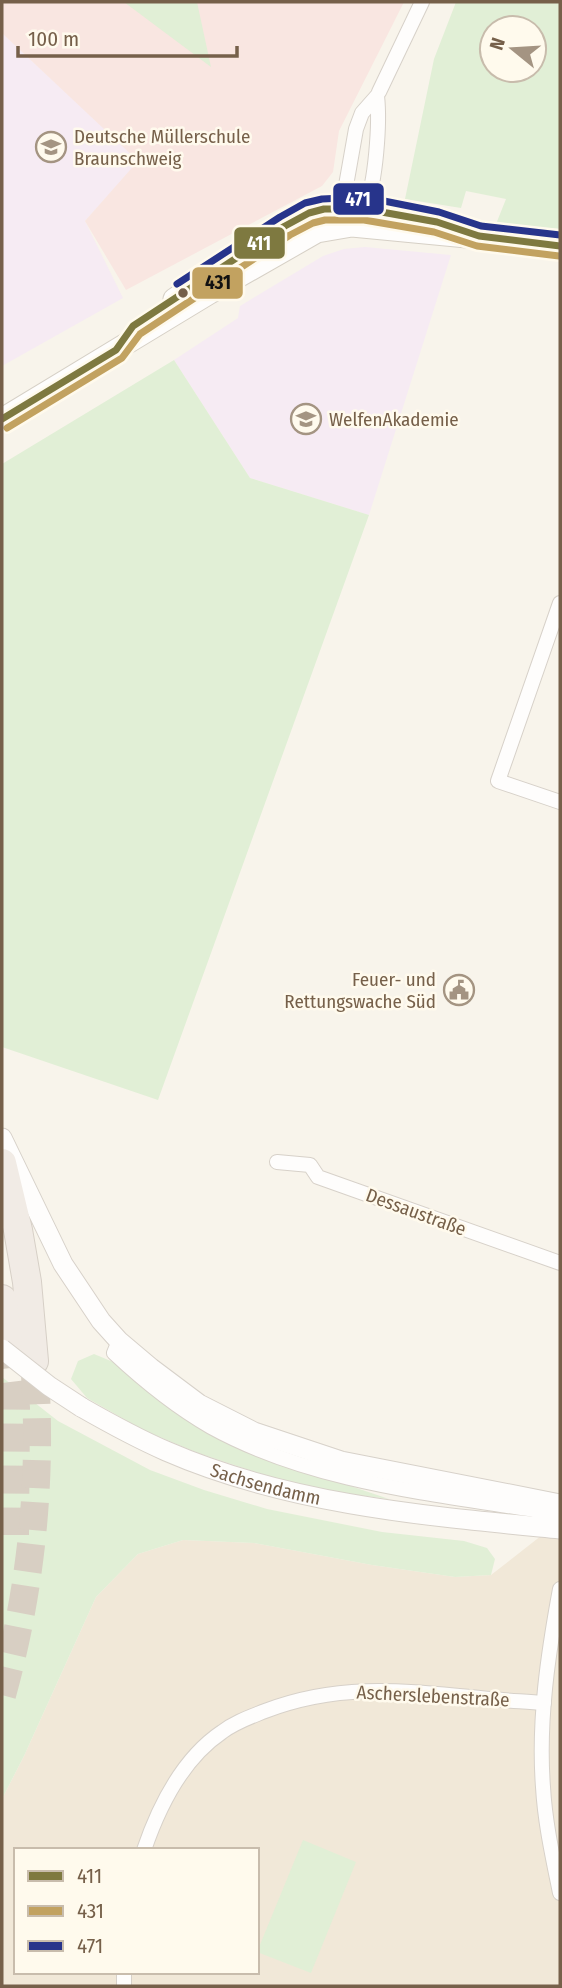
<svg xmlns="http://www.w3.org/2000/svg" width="562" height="1988" viewBox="0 0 562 1988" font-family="'Fira Sans Condensed',sans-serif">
  <rect width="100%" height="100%" fill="#f8f4eb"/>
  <!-- residential -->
  <path fill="#f1e8d8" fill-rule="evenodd" d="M560,1521V1986H2V1799L24,1756L96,1597L138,1554L183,1540L254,1543L372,1565L455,1577L491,1575ZM16,1850H257V1972H16Z"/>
  <!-- education -->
  <g fill="#f6ebf3">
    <polygon points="2,33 139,161 85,221 123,298 2,366"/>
    <polygon points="365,247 451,255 369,515 250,478 174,360 238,318 240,306 323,256 344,249"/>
  </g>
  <!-- medical -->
  <polygon fill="#f9e6e1" points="2,2 404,2 339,131 333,172 322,186 126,290 85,221 138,161 2,33"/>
  <!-- green -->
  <g fill="#e1efd6" fill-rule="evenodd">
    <polygon points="124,2 197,2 211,67"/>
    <path d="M456,2H560V229L496,224L506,199L466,191L461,208L405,199L434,59ZM492,28H534V70H492Z"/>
    <polygon points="174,360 250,478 369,515 158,1100 2,1047 2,464"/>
    <polygon points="94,1354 118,1364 318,1475 389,1499 328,1491 261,1474 198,1453 143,1430 87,1398 71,1379 78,1361"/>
    <polygon points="2,1377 58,1421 150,1470 204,1490 267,1509 382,1532 464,1541 487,1548 495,1559 491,1575 455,1577 372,1565 254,1543 183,1540 138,1554 96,1597 24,1756 2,1799"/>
    <polygon points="303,1840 356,1862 311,1973 257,1952"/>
  </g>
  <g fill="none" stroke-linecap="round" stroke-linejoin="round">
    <!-- motorway-tunnel -->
    <g stroke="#d8cfc3" stroke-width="28" stroke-dasharray="28 14" stroke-linecap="butt">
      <polyline points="8,1340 16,1408 15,1535"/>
      <path d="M2,1695C32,1586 43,1474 34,1361"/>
    </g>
    <!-- minor casing -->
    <g stroke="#d7d1c9" stroke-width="16">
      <g id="minor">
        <polyline points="379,92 422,2"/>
        <path d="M377,96C380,122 376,183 365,208C362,214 356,220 352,226L346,218L342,208L356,129L362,113Z"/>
        <polyline points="560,603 498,781 560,802"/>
        <polyline points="277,1162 310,1165 318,1177 560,1263"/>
        <path d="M119,1341L114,1353C144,1381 176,1407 211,1427C309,1481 426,1493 534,1510L560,1521"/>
        <path d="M560,1589C548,1654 538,1721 543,1787C545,1823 553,1858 560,1893"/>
        <path d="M144,1850C159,1806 182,1759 222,1732C235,1722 250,1717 265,1711C336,1684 396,1690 470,1697C494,1700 519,1701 544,1703"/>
        <polyline points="124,1972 124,1986"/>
      </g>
    </g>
    <!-- tertiary casing -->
    <g stroke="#d7d1c9" stroke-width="21">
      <g id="tertiary">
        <polyline points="2,1138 63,1264 101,1321 119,1341 151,1368 199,1404 254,1432 341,1461 560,1504"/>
        <path id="s1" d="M81,1407C109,1423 136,1438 166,1451C290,1505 427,1516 560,1529"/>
      </g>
    </g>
    <!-- secondary casing -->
    <g stroke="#d6d0c6" stroke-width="23">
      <g id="secondary">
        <polyline points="174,299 285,226 309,213 342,208 365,209 434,221"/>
        <polyline points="2,419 210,293 317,232 352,226 560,246"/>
      </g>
    </g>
    <!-- motorway casing -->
    <g stroke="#d6cfc6" stroke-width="30">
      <g id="motorway">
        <polyline points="2,1163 18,1230 27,1282 34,1361"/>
        <polyline points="2,1299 8,1340"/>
      </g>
    </g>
    <!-- minor -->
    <use href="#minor" stroke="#fefdfc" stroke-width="14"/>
    <!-- tertiary -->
    <use href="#tertiary" stroke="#fefdfc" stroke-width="19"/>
    <!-- secondary -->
    <use href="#secondary" stroke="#fefdfc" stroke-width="21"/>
    <!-- motorway -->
    <use href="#motorway" stroke="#f1ebe5" stroke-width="28"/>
    <!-- tertiary-bridge casing -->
    <g stroke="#d7d1c9" stroke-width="21" stroke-linecap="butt">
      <polyline id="tertiary-bridge" points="2,1349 49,1386 81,1407"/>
    </g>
    <!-- tertiary-bridge -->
    <use href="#tertiary-bridge" stroke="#fefdfc" stroke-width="19"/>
    <!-- bus-1 casing -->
    <g stroke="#fffaed" stroke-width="12">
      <polyline id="bus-1" points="2,419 116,350 133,326 285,226 309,213 324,209 365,209 437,222 479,236 560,246"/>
    </g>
    <!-- bus-2 casing -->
    <g stroke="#fffaed" stroke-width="12">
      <polyline id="bus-2" points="7,428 122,358 140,334 290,235 313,223 325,220 364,220 434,232 477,246 559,256"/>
    </g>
    <!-- bus-3 casing -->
    <g stroke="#fffaed" stroke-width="12">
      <polyline id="bus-3" points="177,284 280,217 305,203 322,199 343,198 384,201 439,212 481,226 560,235"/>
    </g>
    <!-- bus-1 -->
    <use href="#bus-1" stroke="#7e7940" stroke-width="7"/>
    <!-- bus-2 -->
    <use href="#bus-2" stroke="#c2a260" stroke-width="7"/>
    <!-- bus-3 -->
    <use href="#bus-3" stroke="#27348b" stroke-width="7"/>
  </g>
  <!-- icons -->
  <defs>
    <g id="school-ring" transform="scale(1.575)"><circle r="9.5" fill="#fffaed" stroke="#a49482" stroke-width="1.5"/><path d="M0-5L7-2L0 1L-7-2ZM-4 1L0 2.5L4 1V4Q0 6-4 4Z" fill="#a49482"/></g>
    <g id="university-ring" transform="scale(1.575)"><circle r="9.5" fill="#fffaed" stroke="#a49482" stroke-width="1.5"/><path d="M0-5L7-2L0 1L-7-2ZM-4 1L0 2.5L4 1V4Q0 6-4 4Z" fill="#a49482"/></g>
    <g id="civic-ring" transform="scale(1.575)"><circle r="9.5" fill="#fffaed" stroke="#a49482" stroke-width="1.5"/><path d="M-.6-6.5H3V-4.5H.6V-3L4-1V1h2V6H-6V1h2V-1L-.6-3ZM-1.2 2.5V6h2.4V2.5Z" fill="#a49482"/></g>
  </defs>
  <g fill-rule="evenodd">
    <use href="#school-ring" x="51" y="147"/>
    <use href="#university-ring" x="306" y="419"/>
    <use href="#civic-ring" x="459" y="990"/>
  </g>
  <!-- markers -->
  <circle fill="#76604a" stroke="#fffaed" stroke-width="2.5" cx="183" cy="293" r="6"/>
  <g text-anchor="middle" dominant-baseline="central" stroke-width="5" stroke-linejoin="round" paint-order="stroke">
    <!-- poi labels -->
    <g font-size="19" fill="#76604a" stroke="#fffaed" text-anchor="start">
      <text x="74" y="136">Deutsche Müllerschule<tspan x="74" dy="22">Braunschweig</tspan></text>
      <text x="329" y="419">WelfenAkademie</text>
      <text x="436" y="979" text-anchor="end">Feuer- und<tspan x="436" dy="22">Rettungswache Süd</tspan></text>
    </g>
    <!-- street labels -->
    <g font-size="19" fill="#76604a" stroke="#fffaed">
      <text transform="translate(416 1212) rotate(20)">Dessaustraße</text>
      <text stroke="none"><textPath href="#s1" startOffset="201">Sachsendamm</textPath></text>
      <text transform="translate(433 1696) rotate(3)">Ascherslebenstraße</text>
    </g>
  </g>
  <g stroke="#fffaed" stroke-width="2.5">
    <rect x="332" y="182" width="53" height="34" rx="7" fill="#27348b"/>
    <rect x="233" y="226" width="53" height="34" rx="7" fill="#7e7940"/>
    <rect x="191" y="266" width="53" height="34" rx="7" fill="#c2a260"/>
  </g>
  <g font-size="19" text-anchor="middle" font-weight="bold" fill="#fff">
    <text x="358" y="206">471</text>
    <text x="259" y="250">411</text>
  </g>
  <g font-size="19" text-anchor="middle" font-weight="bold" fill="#111">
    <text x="218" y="289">431</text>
  </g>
  <!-- border -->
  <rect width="562" height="1988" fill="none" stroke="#76604a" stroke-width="7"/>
  <!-- legend -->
  <rect x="14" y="1848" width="245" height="126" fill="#fffaed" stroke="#c8bcac" stroke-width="2"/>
  <rect x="28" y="1871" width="35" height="10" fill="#7e7940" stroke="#c8bcac" stroke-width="2"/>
  <text x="77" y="1883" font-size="21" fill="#76604a">411</text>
  <rect x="28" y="1906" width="35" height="10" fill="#c2a260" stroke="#c8bcac" stroke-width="2"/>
  <text x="77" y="1918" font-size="21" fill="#76604a">431</text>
  <rect x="28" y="1941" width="35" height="10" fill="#27348b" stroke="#c8bcac" stroke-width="2"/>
  <text x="77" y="1953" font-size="21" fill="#76604a">471</text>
  <!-- north arrow -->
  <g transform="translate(513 49) rotate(288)"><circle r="33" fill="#fffaed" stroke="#c8bcac" stroke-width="2"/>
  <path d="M0-5L12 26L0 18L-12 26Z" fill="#a49482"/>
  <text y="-10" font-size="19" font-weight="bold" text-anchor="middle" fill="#76604a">N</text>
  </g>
  <!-- scale -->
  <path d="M18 46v10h219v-10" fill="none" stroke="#76604a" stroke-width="3.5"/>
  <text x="28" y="46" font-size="21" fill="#76604a" stroke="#fffaed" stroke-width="5" paint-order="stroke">100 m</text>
</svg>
